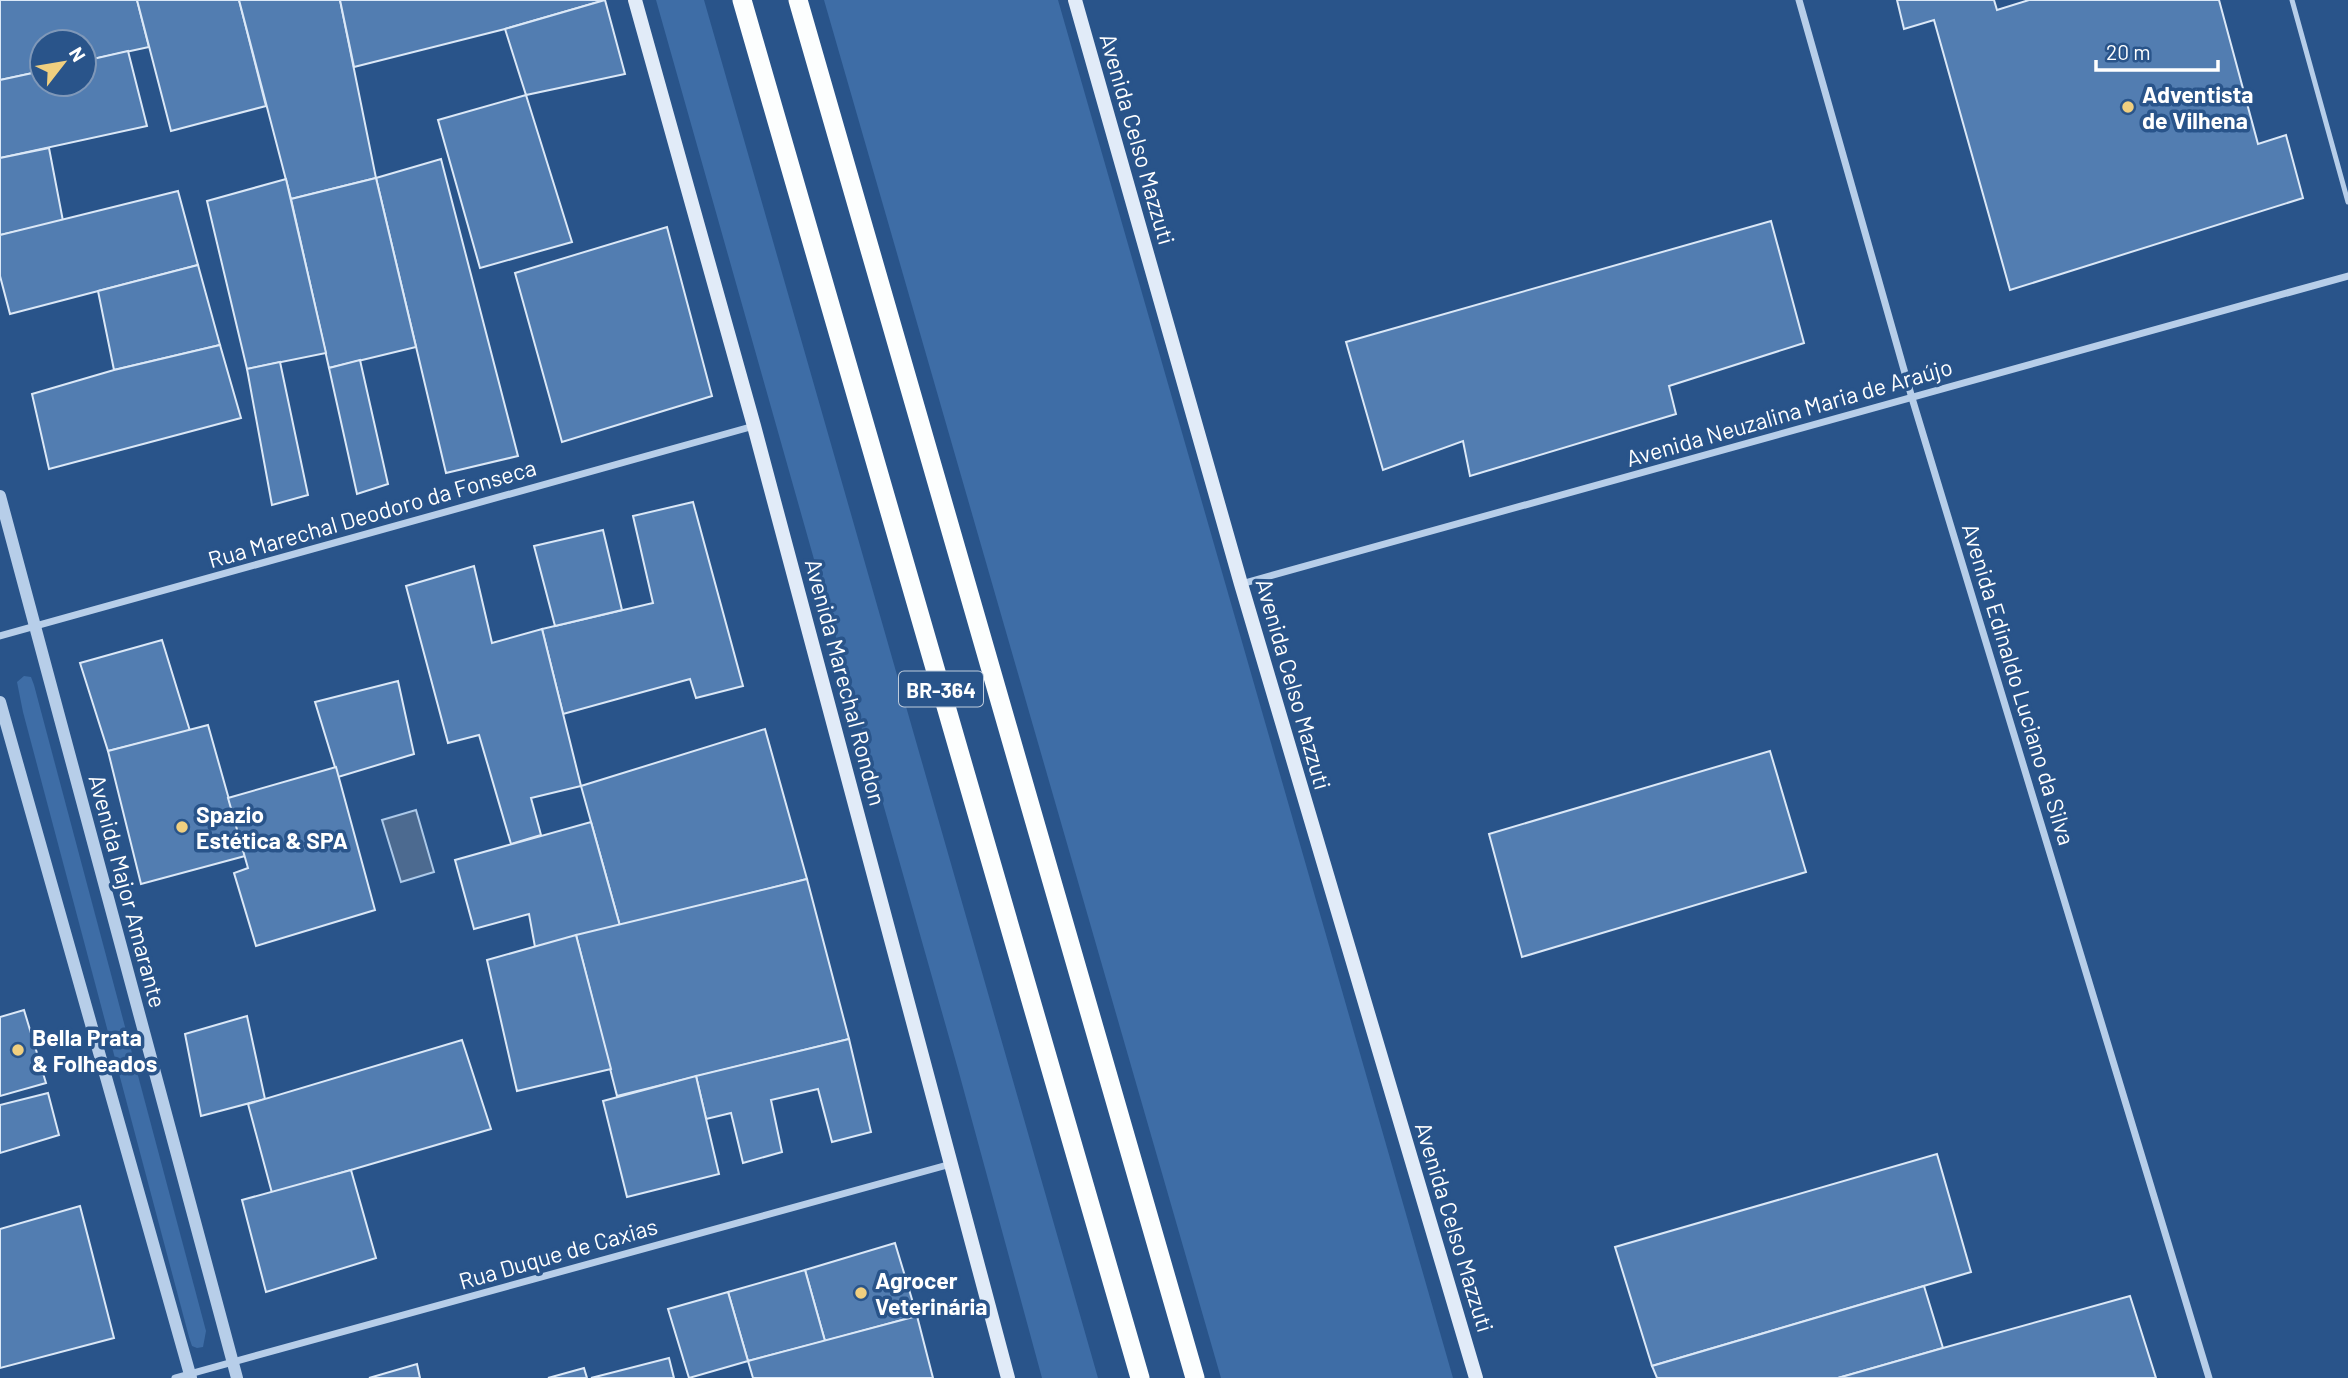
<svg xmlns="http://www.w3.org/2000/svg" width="2348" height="1378" viewBox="0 0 2348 1378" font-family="Barlow,sans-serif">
  <rect width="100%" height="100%" fill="#29548a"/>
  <!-- green -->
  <g fill="#3e6da6">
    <polygon points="656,0 704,0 1098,1378 1042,1378 958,1069"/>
    <polygon points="824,0 1058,0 1453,1378 1221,1378"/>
    <polygon points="24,676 31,677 34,685 206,1331 203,1347 197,1348 192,1346 189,1337 23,712 17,682"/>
  </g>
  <!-- water -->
  <polygon fill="#4c6a90" stroke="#acc9e9" stroke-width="2" points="416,810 434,872 401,882 382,820"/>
  <!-- building -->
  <g fill="#527db1" stroke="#dbe8f7" stroke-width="2">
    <polygon points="0,0 137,0 149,47 84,61 84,42 42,42 42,71 0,80"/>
    <polygon points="137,0 239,0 266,106 171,131"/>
    <polygon points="239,0 340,0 376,178 291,199"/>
    <polygon points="340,0 605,0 505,29 354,67"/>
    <polygon points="605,0 625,74 526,95 505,29"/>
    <polygon points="1897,0 1994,0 1997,10 2029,0 2219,0 2258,144 2286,135 2303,198 2010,290 1934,20 1904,29"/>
    <polygon points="128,51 147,126 0,158 0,80 42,71 42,84 84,84 84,61"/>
    <polygon points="526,95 572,242 480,268 438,120"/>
    <polygon points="49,148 63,221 0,235 0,158"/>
    <polygon points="441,159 518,456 446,473 376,178"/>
    <polygon points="376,178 416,347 329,368 291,199"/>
    <polygon points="286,179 326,353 247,369 207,201"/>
    <polygon points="178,191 198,265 10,314 0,276 0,235"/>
    <polygon points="1771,221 1804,343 1669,386 1676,414 1470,476 1463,441 1383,470 1346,342"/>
    <polygon points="667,227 712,396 562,442 515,273"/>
    <polygon points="198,265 220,345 114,370 98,291"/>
    <polygon points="220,345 241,418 49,469 32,394 114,370"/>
    <polygon points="360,360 388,484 357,494 329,368"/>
    <polygon points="280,362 308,495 272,505 247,369"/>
    <polygon points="693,502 743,686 696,698 690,679 563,714 542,629 653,603 633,516"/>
    <polygon points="603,530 622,610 555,626 534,546"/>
    <polygon points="474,566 492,643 542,629 581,786 531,798 541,835 511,844 479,735 448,743 406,586"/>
    <polygon points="162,640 190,731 108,751 80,663"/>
    <polygon points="398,681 414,754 338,777 315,702"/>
    <polygon points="208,725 245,856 141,884 108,751"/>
    <polygon points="765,729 807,879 620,926 581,786"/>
    <polygon points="1770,751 1806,872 1522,957 1489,834"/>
    <polygon points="336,767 375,910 256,946 234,873 248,868 228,798"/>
    <polygon points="591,822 620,926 535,947 529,914 474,929 455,860"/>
    <polygon points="807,879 849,1039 617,1096 576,935"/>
    <polygon points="576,935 611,1069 517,1091 487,960"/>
    <polygon points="24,1010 46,1083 0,1096 0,1017"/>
    <polygon points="247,1016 265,1099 201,1116 185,1034"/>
    <polygon points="849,1039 871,1132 832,1142 818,1089 771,1100 782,1152 743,1163 731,1113 706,1119 696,1076"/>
    <polygon points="462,1040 491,1129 272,1193 248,1104"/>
    <polygon points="696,1076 719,1174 627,1197 603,1101"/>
    <polygon points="48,1093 59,1135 0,1153 0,1105"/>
    <polygon points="1937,1154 1971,1272 1652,1366 1615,1247"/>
    <polygon points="351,1170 376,1258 266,1292 242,1200"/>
    <polygon points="80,1206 114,1338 0,1368 0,1229"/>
    <polygon points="895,1243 917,1316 825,1341 805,1270"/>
    <polygon points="805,1270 825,1341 748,1361 728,1292"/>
    <polygon points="1924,1286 1943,1348 1838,1378 1657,1378 1652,1366"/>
    <polygon points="728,1292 748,1361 689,1378 668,1309"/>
    <polygon points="2130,1296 2156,1378 1838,1378 1943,1348"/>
    <polygon points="917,1316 933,1378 753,1378 748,1361"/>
    <polygon points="669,1358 674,1378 591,1378"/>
    <polygon points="417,1364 420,1378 369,1378"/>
    <polygon points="584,1368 587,1378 548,1378"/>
  </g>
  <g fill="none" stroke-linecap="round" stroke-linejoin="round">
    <!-- service -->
    <polyline stroke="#b7cee9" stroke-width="5" points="2292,0 2348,202"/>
    <!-- minor -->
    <g stroke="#b7cee9" stroke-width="7">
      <polyline points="1799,0 1912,398 2209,1378"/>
      <polyline points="1241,584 2348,276"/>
      <polyline points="0,636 754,426"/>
      <polyline points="175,1378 951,1164"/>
    </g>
    <!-- tertiary -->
    <g stroke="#b7cee9" stroke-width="12">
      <polyline points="0,496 237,1378"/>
      <polyline points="0,702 191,1378"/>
    </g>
    <!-- secondary -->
    <g stroke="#e1ebf8" stroke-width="14">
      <polyline points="635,0 754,426 1008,1378"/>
      <polyline points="1075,0 1241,584 1476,1378"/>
    </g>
    <!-- trunk -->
    <g stroke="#fcfefe" stroke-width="19">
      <polyline points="742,0 1140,1378"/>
      <polyline points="798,0 1195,1378"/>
    </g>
  </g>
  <!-- markers -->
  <g fill="#f0cf7f" stroke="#29548a" stroke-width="2.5">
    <circle cx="2128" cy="107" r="7"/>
    <circle cx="182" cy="827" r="7"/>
    <circle cx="18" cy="1050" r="7"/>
    <circle cx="861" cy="1293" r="7"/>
  </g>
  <g text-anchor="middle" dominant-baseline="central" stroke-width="7" stroke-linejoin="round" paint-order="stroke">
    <!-- shield labels -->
    <rect fill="#29548a" stroke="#bfccdc" stroke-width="2" x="899" y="671.5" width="84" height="35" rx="5"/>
    <g font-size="21" font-weight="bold" fill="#fff">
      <text x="941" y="689">BR-364</text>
    </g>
    <!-- poi labels -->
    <g font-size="23" font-weight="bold" fill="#fff" stroke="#29548a" text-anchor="start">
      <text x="2142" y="94">Adventista<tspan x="2142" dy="26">de Vilhena</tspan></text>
      <text x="196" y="814">Spazio<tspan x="196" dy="26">Estética &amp; SPA</tspan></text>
      <text x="32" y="1037">Bella Prata<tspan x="32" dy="26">&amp; Folheados</tspan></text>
      <text x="875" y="1280">Agrocer<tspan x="875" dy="26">Veterinária</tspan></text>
    </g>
    <!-- street labels -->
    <g font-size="23" fill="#fff" stroke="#29548a">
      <text transform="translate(1138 139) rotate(74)">Avenida Celso Mazzuti</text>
      <text transform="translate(1789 412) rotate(-16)">Avenida Neuzalina Maria de Araújo</text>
      <text transform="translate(372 513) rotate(-16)">Rua Marechal Deodoro da Fonseca</text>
      <text transform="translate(846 682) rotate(75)">Avenida Marechal Rondon</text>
      <text transform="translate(1294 684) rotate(74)">Avenida Celso Mazzuti</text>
      <text transform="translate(2019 684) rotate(73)">Avenida Edinaldo Luciano da Silva</text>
      <text transform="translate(128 891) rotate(75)">Avenida Major Amarante</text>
      <text transform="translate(1455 1227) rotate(73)">Avenida Celso Mazzuti</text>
      <text transform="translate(558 1253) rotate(-16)">Rua Duque de Caxias</text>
    </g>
  </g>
  <!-- north arrow -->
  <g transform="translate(63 63) rotate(59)"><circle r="33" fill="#29548a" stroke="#7f98b9" stroke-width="2"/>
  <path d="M0-5L12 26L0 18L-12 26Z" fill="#f0cf7f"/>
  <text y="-10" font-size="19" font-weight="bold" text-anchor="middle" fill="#ffffff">N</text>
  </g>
  <!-- scale -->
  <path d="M2096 60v10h122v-10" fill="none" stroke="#ffffff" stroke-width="3.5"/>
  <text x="2106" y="60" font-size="21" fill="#ffffff" stroke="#29548a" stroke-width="5" paint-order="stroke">20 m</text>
</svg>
